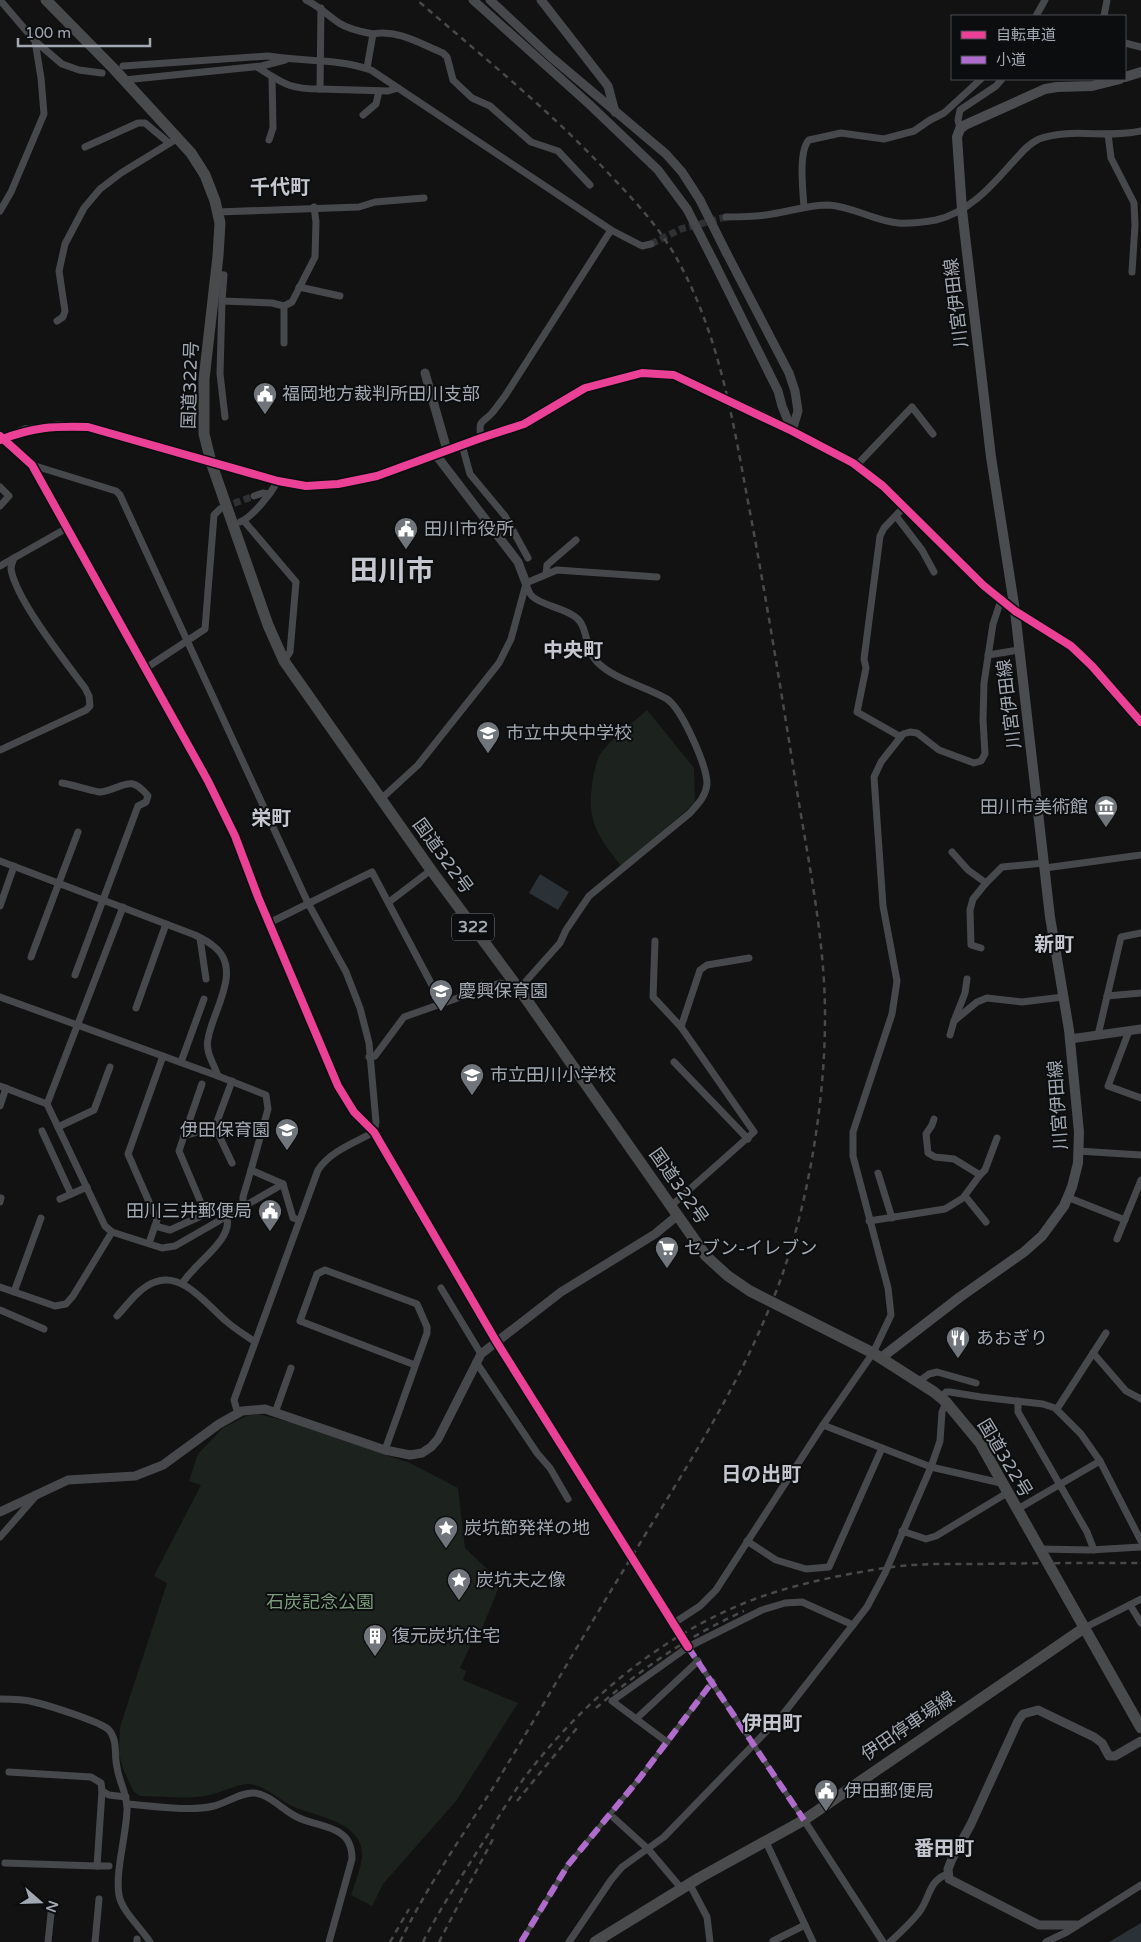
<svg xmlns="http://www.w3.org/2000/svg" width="1141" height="1942" viewBox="0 0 1141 1942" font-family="'Varela Round','Noto Sans JP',sans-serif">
  <rect width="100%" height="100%" fill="#121212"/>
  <!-- green -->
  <g fill="#1c221d">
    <path d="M647,710L694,768L695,803L621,866C596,834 586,820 593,778C595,769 597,756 604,749C616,735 633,723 647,710Z"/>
    <path d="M258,1414L290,1422L410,1463L458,1488L465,1548L501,1582L476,1643L472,1642L460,1668L466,1671L463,1680L518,1703L456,1801L383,1884L372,1906L351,1895C355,1883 360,1870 362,1858C365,1822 318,1817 294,1807C281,1801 264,1785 250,1784C239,1783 221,1793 209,1795C187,1800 163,1796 140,1796L134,1792L123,1769L119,1754L120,1727L167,1583L154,1576L201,1485L189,1481L198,1454L223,1428L246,1416Z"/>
  </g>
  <!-- water -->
  <g fill="#2a3137">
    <polygon points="540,874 569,892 558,910 529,893"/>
    <polygon points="1141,1923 1141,1942 1109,1942"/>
  </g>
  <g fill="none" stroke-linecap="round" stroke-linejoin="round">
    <!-- minor-tunnel -->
    <g stroke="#2f3032" stroke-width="7" stroke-dasharray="7 3.5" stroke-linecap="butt">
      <polyline points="651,244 681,229 726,217"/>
      <polyline points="224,507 254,496"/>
    </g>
    <!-- pedestrian -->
    <g stroke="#47484b" stroke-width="5">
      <polyline points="688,1647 804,1820"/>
      <polyline points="521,1942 568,1865 639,1779 713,1681"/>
    </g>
    <!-- minor -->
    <g stroke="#47484b" stroke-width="7">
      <polyline points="0,0 35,41 62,64 79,70 102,73"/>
      <path d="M306,0C319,6 327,15 339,23C348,29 362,32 373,34L367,68"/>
      <polyline points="1036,16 1045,0"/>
      <polyline points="1104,16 1107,0"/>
      <path d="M373,34C397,29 421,44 443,53L447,57L453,80L472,98L490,106L531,142L558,151L590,185"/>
      <polyline points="1125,43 1141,47"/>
      <path d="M123,66L268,56C303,62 337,58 371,70L611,230L642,246L651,244"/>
      <path d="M257,67C283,83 288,89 320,89L321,8"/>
      <polyline points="124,80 262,66 285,60"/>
      <polyline points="320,89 388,91 398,88"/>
      <polyline points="363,115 376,104 379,91"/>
      <polyline points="960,129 958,120 960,110 996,86 1002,79"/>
      <polyline points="1108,134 1111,158 1134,203 1135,225 1132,272"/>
      <polyline points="269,140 273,128 272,77"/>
      <polyline points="85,147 138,123 145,123 169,143"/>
      <path d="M804,207C803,191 798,151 809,140L841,133L884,139L914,131L930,120L944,113L981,79"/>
      <polyline points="0,211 11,192 44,114 41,78 35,41"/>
      <polyline points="217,212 359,207 375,202 424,198"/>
      <path d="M726,217C741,217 757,217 772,214C791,211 809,205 828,205C852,206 874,221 898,223C911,224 924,222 936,220C967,213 990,188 1011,164C1020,155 1026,145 1039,139C1071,127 1108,139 1141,131"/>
      <polyline points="216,274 224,275 222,301 272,303 284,306"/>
      <polyline points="299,287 340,296"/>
      <polyline points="222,301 220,374 225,417"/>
      <polyline points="57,321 63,317 65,311 59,271 65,244 84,208 100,189 121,173 178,138"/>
      <polyline points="284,343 284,306 292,302 315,257 316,222 314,207"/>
      <polyline points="1,437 32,465 208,781 235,836 258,897 338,1086 354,1112 374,1132 496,1341 688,1647"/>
      <path d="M481,438C478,419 482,424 492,413C497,407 501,401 505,396L611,230"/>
      <polyline points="462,445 470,474 505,516 528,558"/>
      <polyline points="32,465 116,491 120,495 308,903 346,972 360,1008 369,1043 376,1122 374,1132"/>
      <polyline points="856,466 912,407 933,434"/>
      <polyline points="0,487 9,496 0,506"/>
      <polyline points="254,496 263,493 269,494"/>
      <polyline points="896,516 922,550 934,572"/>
      <polyline points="244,521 296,582 290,652 284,661"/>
      <path d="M240,522C253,517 271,493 278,481"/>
      <polyline points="0,566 14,558"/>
      <polyline points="546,574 547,565 576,540"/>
      <polyline points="526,583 557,570 657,577"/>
      <polyline points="988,655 1019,650"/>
      <polyline points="146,668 205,629 214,515 220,509"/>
      <polyline points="901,737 857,712 866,668 864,659 880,536 884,528 904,507"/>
      <path d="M0,750L86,710L90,706L89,696L85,688C65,661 16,600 11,569C11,565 13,561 14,558L67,528"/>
      <path d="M62,783C70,784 95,792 100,792C122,790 129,772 148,796L146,802L138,806L75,975"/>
      <polyline points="381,799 418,765 499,663 511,639 526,584"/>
      <polyline points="952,852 968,870 986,883 1002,867 1044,863"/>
      <path d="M0,861L195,935C201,938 207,941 212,945C245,968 212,1011 208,1039C205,1052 214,1064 218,1076"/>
      <polyline points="1045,868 1141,855"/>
      <polyline points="389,902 431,870"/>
      <polyline points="0,906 14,866"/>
      <polyline points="269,923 372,872 442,1004"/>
      <polyline points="200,938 206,979"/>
      <polyline points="655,941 653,997 681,1027"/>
      <polyline points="981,948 971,945 970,910 973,899 986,883"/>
      <polyline points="31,957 78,832"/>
      <polyline points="1107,996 1141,993"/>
      <polyline points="0,997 218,1076 266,1095 268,1109 251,1170 283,1184 293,1218 299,1220"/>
      <polyline points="136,1008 166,924"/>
      <polyline points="954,1021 965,993 967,979"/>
      <polyline points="1129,1031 1108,1086 1141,1098"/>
      <polyline points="950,1035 954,1021 977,1002 987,998 1022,1002 1063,997"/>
      <polyline points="1098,1035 1121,937 1141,933"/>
      <path d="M369,1057L375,1056L404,1017L500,983L519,989L560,943L566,930L589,896L690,813C698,804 706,796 707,784C707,766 682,709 667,699C645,686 615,680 597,662C584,649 589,625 574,616C563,608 542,605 533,597C529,594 527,587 526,583"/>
      <polyline points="181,1062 204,999"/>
      <polyline points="674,1062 748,1139"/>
      <polyline points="232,1081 215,1127 232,1163"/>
      <polyline points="202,1084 184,1136 215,1127"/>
      <polyline points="0,1086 47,1104 105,1226 112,1232 162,1248 175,1246 283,1184"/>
      <polyline points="47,1104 123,907"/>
      <polyline points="0,1106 6,1088"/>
      <polyline points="58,1127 94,1110 110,1067"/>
      <polyline points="42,1131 71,1194"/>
      <polyline points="1078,1151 1141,1155"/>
      <polyline points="878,1173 892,1218"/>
      <polyline points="980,1175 985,1170 997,1138"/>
      <polyline points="965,1196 986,1222"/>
      <polyline points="1067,1197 1125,1220"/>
      <polyline points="60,1199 87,1187"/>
      <polyline points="0,1202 1,1198"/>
      <polyline points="672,1205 754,1132 681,1027 700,970 707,965 749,958"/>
      <polyline points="243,1207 243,1197 251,1170"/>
      <polyline points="869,1221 945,1209 963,1198 980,1175 954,1159 935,1157 928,1153 926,1134 932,1125 934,1119"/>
      <polyline points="155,1226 170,1230 199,1217 203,1213 204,1210 179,1151 184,1136"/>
      <polyline points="1117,1239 1141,1180"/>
      <polyline points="149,1243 157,1220 128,1154 163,1056"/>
      <path d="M182,1284C193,1264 233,1241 227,1217"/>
      <polyline points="0,1287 55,1306 66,1304 73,1296 112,1232"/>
      <polyline points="441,1288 481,1354"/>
      <polyline points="14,1292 41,1218"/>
      <polyline points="0,1310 44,1329"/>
      <path d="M117,1316C128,1304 140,1287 155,1282C183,1271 208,1306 226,1321C235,1329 245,1335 255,1342"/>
      <polyline points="1093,1353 1126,1391 1141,1399"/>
      <polyline points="476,1362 537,1453 550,1468 568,1499"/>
      <polyline points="918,1382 929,1374 937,1372 976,1383"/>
      <polyline points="941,1398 946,1392 950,1392 981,1397 1043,1404 1055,1408 1081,1434 1100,1461 1141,1541"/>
      <polyline points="1018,1401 1018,1412 1087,1532 1094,1550"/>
      <polyline points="1057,1409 1106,1333"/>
      <polyline points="275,1413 291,1368"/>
      <path d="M238,1414L234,1400L318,1170C330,1151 356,1142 374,1132"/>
      <polyline points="823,1425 931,1467 1001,1483"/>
      <polyline points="385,1450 427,1333 427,1327 417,1304 325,1270 317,1274 300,1321 415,1365"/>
      <polyline points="1016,1510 1100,1461"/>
      <polyline points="902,1531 926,1539 936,1536 1007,1493"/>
      <polyline points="0,1537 36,1496"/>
      <polyline points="747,1541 776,1560 806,1569 829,1567 882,1448"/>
      <polyline points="1040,1549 1090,1550 1141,1547"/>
      <polyline points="1130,1605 1141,1623"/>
      <polyline points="674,1623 700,1606 716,1590 823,1425 873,1353 891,1315 888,1288 853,1156 853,1132 892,1014 897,981 883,906 874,777 881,762 903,734 910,732 917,733 939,750 974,763 981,761 985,754 983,720 984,683 993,624 1001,600"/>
      <polyline points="1084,1628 1141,1599"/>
      <path d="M0,1699C12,1699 23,1699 34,1702C47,1705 102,1722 109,1730C118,1740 114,1756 117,1767C119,1783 128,1794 127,1811C126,1836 115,1873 119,1895C121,1910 142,1929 150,1942"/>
      <polyline points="636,1719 698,1661"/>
      <polyline points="667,1742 612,1701 688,1647 762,1610 785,1603 802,1602 853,1625"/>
      <polyline points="9,1772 91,1777 101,1783 102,1791 109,1795 126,1797"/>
      <polyline points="102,1791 97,1866 109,1866"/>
      <path d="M127,1804C152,1806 191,1812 214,1806C227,1803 241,1792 254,1793C269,1794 284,1811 297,1817C311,1824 328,1825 340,1833C350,1839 352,1849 352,1859L329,1942"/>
      <polyline points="614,1818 648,1849 681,1888"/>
      <polyline points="804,1820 883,1942"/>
      <polyline points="766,1842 813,1942"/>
      <polyline points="5,1863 97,1866"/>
      <polyline points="689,1883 707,1917 710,1942"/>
      <polyline points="773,1941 805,1925"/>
      <polyline points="48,1942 52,1904"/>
      <polyline points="95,1942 99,1899"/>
      <polyline points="137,1942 137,1939"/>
      <polyline points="569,1942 611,1880 622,1867 664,1837 784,1713 867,1607 885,1573 931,1467 940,1441 942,1412 946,1402"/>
      <path d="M890,1942C901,1932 912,1922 920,1911C931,1895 928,1882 947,1874"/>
      <polyline points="1046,1942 1067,1932 1141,1885"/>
    </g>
    <!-- tertiary -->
    <g stroke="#47484b" stroke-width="9">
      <polyline points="473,0 589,104 658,170 687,209"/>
      <polyline points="490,0 551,57 666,154 682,172 700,200"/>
      <polyline points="541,0 608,86 615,112"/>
      <polyline points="727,254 789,373 795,391 798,411 792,431"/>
      <polyline points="714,262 778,391 782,406 792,431"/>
      <polyline points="425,373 447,450"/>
      <polyline points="763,416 853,463 883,486 983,585 1015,611 1071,646 1092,666 1141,722"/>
      <polyline points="25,430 57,426 88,427 278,481 306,486 338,484 377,476 481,438 524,424 585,388 642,373 674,375 703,388"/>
      <polyline points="436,455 518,562 526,583"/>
      <polyline points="1070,1039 1141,1029"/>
      <polyline points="0,1512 68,1480 135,1476 163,1465 219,1424 242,1411 265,1409 385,1450 410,1455 422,1453 431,1447 438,1439 481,1354 561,1292 655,1234 678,1215"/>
      <polyline points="1076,1925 1039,1925 949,1879 948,1869 952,1859 971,1824 1018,1721 1023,1714 1038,1710 1094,1737 1102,1743 1109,1756 1115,1756 1141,1741"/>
    </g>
    <!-- secondary -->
    <g stroke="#4b4c4f" stroke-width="10">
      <polyline points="1125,77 1141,72"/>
      <polyline points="881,1358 960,1297 1024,1252 1042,1236 1064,1206 1072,1187 1078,1163 1079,1132 1069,1030 1050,917 1015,611 991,457 962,210 957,137 960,129 965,125 1045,89 1057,87 1092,86 1120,79"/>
    </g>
    <!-- primary -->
    <polyline stroke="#494b4d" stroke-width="11" points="595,1942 699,1878 804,1820 1084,1628"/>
    <!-- trunk -->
    <polyline stroke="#494a4c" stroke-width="11" points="46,0 114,69 191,153 205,175 215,201 220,223 218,256 204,379 204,434 211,462 268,625 284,661 431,870 519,989 706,1256 728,1276 750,1291 873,1353 934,1392 946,1402 980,1443 1141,1728"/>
    <!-- rail -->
    <g stroke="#47494b" stroke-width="2.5" stroke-dasharray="6 5" stroke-linecap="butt">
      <path d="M596,1708C641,1669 690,1635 744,1611"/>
      <polyline points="517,1801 577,1728"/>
      <polyline points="390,1942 409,1909"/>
      <path d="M400,1942C427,1886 463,1835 496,1783C542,1708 585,1632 631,1558C680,1477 733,1397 769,1309C806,1223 826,1104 825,1010C824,930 806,851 794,772C779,678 764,585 746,491C731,409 716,325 673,252C656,224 634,200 611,176C552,112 483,57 417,0"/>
      <path d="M423,1942C440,1908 462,1876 482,1844C497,1820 511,1795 528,1773C589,1694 673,1626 769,1594C806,1582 846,1574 885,1568C915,1563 947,1564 978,1564C1032,1563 1087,1563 1141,1563"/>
      <polyline points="439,1942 494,1837"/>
    </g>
    <!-- tertiary-bridge -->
    <g stroke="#47484b" stroke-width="9">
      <polyline points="700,200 727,254"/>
      <polyline points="687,209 714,262"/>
      <polyline points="703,388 763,416"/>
      <polyline points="0,440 25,430"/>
    </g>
    <!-- quiet -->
    <g stroke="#b06ccc" stroke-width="6" stroke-dasharray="12 6" stroke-linecap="butt">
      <polyline points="688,1647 804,1820"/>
      <polyline points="521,1942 568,1865 639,1779 713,1681"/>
    </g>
    <!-- cycleway casing -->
    <g stroke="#0c0d0e" stroke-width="11">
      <g id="cycleway">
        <polyline points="0,436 32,465 208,781 235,836 258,897 338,1086 354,1112 374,1132 496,1341 688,1647"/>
        <path d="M0,440C33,427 53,426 88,427L278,481L306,486L338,484L377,476L481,438L524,424L585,388L642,373L674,375L792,431L853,463L883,486L983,585L1015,611L1071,646L1092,666L1141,722"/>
      </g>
    </g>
    <!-- cycleway -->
    <use href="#cycleway" stroke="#ea4096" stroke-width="8"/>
  </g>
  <!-- icons -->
  <defs>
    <g id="civic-pin" transform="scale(1.25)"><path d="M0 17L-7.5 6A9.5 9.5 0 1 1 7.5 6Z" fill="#70747b" stroke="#0c0d0e"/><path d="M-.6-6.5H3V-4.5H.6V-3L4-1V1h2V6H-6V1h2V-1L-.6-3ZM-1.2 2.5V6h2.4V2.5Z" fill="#fff"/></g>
    <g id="school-pin" transform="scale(1.25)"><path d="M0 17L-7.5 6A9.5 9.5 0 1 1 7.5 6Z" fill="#70747b" stroke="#0c0d0e"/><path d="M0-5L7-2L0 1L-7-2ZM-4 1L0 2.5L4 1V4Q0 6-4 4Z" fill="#fff"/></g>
    <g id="museum-pin" transform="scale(1.25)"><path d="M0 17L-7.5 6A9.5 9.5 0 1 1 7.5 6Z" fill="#70747b" stroke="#0c0d0e"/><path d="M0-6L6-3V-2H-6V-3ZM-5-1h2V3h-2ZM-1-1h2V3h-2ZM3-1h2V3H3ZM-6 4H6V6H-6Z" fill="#fff"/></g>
    <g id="supermarket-pin" transform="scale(1.25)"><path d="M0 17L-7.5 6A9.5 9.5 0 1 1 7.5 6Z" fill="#70747b" stroke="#0c0d0e"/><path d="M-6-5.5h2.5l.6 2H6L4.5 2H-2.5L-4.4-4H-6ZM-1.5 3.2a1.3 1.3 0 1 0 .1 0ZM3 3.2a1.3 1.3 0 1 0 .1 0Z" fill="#fff"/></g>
    <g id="restaurant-pin" transform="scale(1.25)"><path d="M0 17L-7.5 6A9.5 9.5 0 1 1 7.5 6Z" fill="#70747b" stroke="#0c0d0e"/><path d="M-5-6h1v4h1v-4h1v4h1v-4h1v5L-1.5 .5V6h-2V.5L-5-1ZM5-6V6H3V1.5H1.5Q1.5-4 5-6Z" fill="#fff"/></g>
    <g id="sight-pin" transform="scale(1.25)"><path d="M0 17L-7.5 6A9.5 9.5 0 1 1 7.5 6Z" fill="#70747b" stroke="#0c0d0e"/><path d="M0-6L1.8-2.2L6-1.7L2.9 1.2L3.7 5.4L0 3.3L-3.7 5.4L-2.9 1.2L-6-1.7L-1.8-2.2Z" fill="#fff"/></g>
    <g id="building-pin" transform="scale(1.25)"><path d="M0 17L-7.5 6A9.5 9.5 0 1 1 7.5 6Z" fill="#70747b" stroke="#0c0d0e"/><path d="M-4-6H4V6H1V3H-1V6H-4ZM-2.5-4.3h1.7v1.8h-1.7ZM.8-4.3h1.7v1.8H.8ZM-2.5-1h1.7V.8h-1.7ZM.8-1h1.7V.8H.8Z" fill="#fff"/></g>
  </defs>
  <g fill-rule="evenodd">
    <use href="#civic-pin" x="265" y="394"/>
    <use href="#civic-pin" x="406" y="529"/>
    <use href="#school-pin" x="488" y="733"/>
    <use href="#museum-pin" x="1106" y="807"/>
    <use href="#school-pin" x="441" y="991"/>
    <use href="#school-pin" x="472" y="1075"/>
    <use href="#school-pin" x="287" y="1130"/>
    <use href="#civic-pin" x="270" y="1211"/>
    <use href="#supermarket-pin" x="667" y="1248"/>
    <use href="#restaurant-pin" x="958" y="1338"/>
    <use href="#sight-pin" x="446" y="1528"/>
    <use href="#sight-pin" x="459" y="1580"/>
    <use href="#building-pin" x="375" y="1636"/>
    <use href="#civic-pin" x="826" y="1791"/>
  </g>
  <g text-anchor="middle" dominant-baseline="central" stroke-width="4" stroke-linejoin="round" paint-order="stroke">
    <!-- shield labels -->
    <rect fill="#0c0d0e" stroke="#767a82" stroke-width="1" x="452" y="913.5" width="42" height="27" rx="4"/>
    <g font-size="16" font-weight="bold" fill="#a3a9b3">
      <text x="473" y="927">322</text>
    </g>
    <!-- street labels -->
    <g font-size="18" fill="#a3a9b3" stroke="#0c0d0e">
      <text transform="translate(956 303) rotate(-97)">川宮伊田線</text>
      <text transform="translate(190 385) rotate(-88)">国道322号</text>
      <text transform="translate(1009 704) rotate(-97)">川宮伊田線</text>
      <text transform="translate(443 856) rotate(54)">国道322号</text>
      <text transform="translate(1058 1105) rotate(-94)">川宮伊田線</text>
      <text transform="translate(679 1186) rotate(55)">国道322号</text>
      <text transform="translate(1005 1458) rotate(59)">国道322号</text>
      <text transform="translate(908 1726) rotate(-34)">伊田停車場線</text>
    </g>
    <!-- poi labels -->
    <g font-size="18" fill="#a3a9b3" stroke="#0c0d0e" text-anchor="start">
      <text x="282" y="394">福岡地方裁判所田川支部</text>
      <text x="424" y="529">田川市役所</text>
      <text x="506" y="733">市立中央中学校</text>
      <text x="1088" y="807" text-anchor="end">田川市美術館</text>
      <text x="458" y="991">慶興保育園</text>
      <text x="490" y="1075">市立田川小学校</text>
      <text x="270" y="1130" text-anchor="end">伊田保育園</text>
      <text x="252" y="1211" text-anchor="end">田川三井郵便局</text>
      <text x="684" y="1248">セブン-イレブン</text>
      <text x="976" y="1338">あおぎり</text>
      <text x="464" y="1528">炭坑節発祥の地</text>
      <text x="476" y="1580">炭坑夫之像</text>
      <text x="392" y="1636">復元炭坑住宅</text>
      <text x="844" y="1791">伊田郵便局</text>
    </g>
    <!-- park labels -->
    <g font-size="18" fill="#7b9d7c" stroke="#0c0d0e">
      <text x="320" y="1602">石炭記念公園</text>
    </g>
    <!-- quarter labels -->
    <g font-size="20" font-weight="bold" fill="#c4c7cf" stroke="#0c0d0e">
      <text x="280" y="188">千代町</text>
      <text x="573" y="651">中央町</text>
      <text x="271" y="819">栄町</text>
      <text x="1054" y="945">新町</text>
      <text x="761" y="1475">日の出町</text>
      <text x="772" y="1724">伊田町</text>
      <text x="944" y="1849">番田町</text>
    </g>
    <!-- town labels -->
    <g font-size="28" font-weight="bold" fill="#c4c7cf" stroke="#0c0d0e">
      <text x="392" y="571">田川市</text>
    </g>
  </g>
  <!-- legend -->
  <rect x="951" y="15" width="175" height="65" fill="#0c0d0e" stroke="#484b50"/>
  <rect x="961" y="31" width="25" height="8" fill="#ea4096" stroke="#484b50"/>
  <text x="996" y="40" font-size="15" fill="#a3a9b3">自転車道</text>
  <rect x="961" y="56" width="25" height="8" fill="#b06ccc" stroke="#484b50"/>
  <text x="996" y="65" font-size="15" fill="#a3a9b3">小道</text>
  <!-- north arrow -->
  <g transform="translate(40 1902) rotate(110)" stroke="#0c0d0e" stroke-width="4" paint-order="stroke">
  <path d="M0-4L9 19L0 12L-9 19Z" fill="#a3a9b3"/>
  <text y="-8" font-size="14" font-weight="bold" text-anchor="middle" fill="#a3a9b3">N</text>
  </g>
  <!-- scale -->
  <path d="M18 38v8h132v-8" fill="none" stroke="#a3a9b3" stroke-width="2.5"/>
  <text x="25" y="38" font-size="15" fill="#a3a9b3" stroke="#0c0d0e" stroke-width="4" paint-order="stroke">100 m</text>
</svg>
